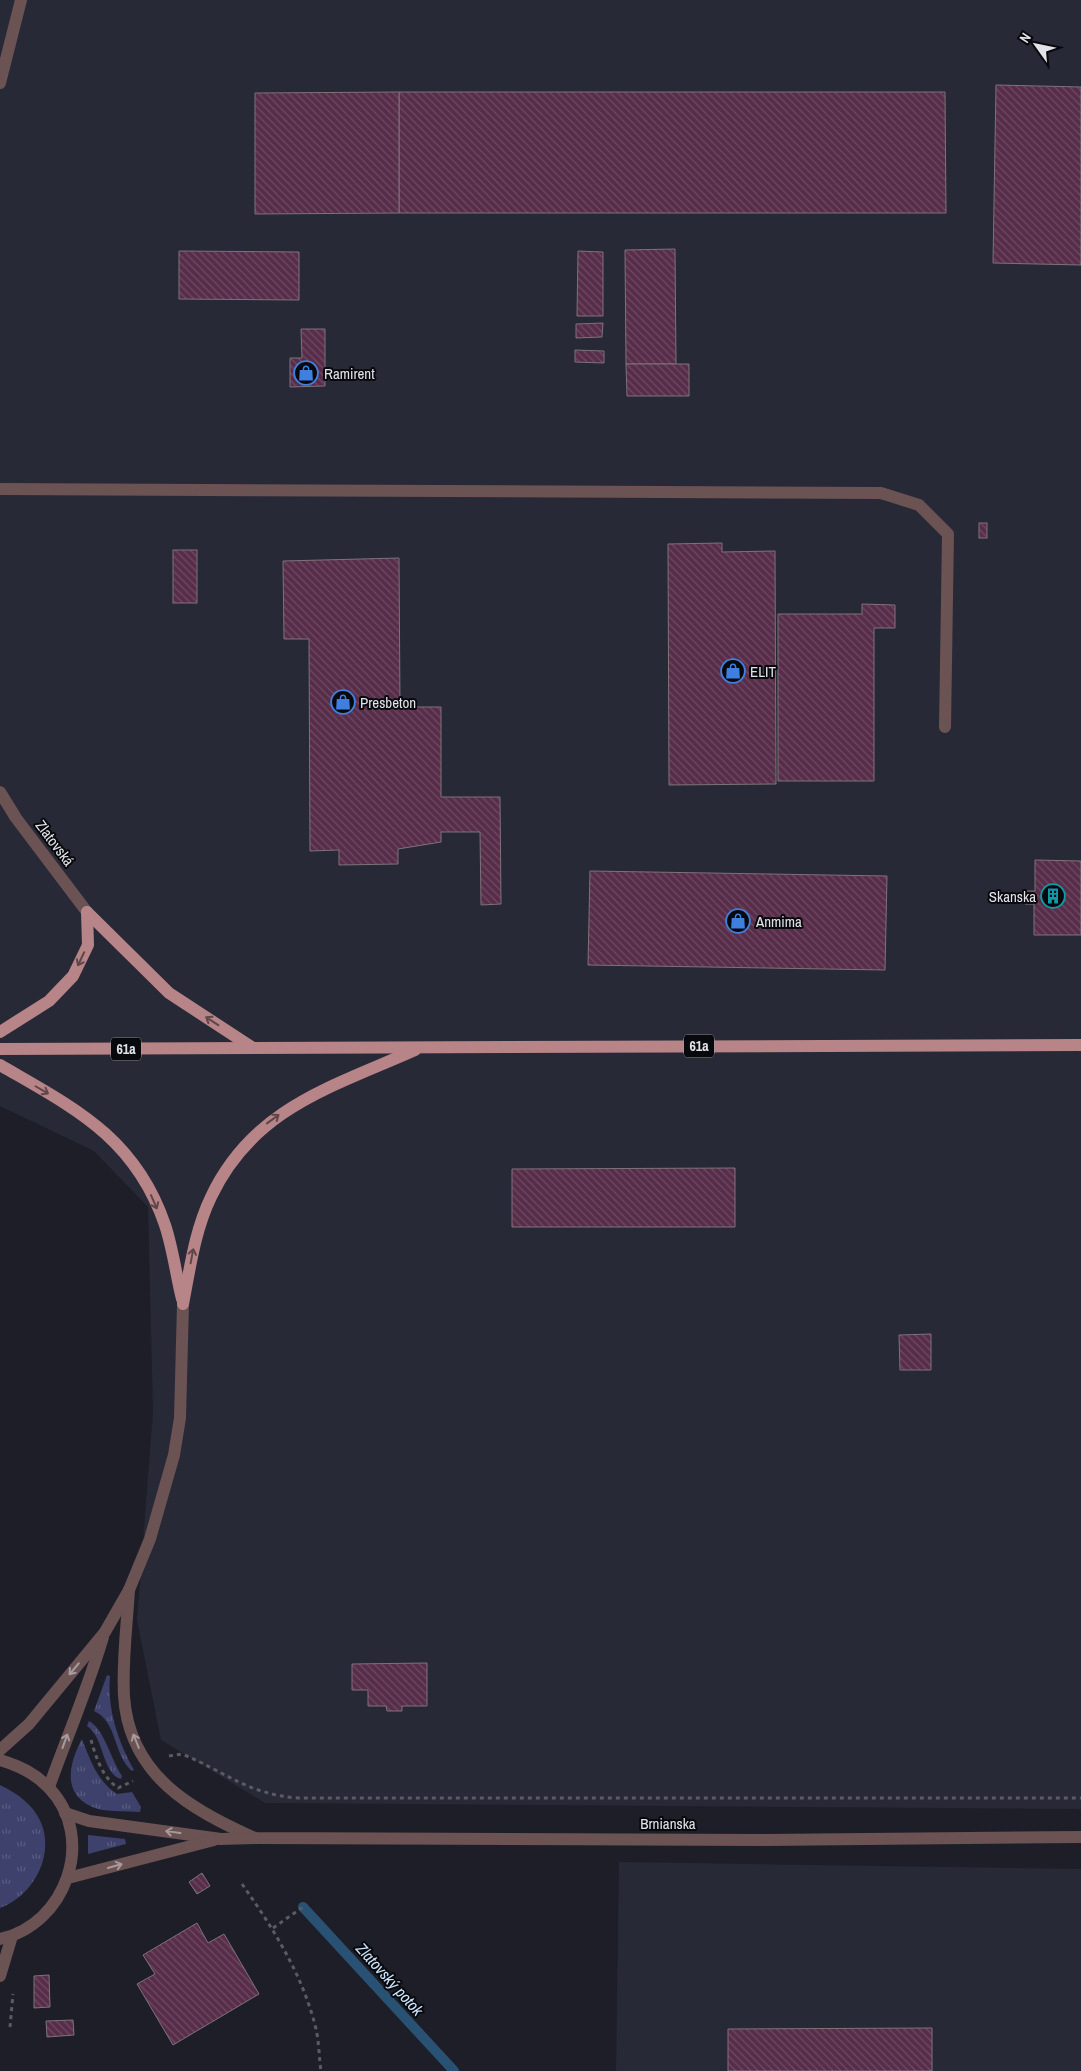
<svg xmlns="http://www.w3.org/2000/svg" width="1081" height="2071" viewBox="0 0 1081 2071" font-family="'Archivo Narrow',sans-serif">
  <defs>
    <pattern id="grass-tufts" width="24" height="20" patternUnits="userSpaceOnUse" patternTransform="scale(1.25)"><rect width="24" height="20" fill="#3e416c"/><path d="M3 7l-1-3M5 7V3M7 7l1-3M15 17l-1-3M17 17v-4M19 17l1-3" fill="none" stroke="#5a5c81"/></pattern>
    <pattern id="building-back-hatch" width="6" height="6" patternUnits="userSpaceOnUse" patternTransform="scale(1.25)"><rect width="6" height="6" fill="#572d49"/><path d="M-1 5l2 2M0 0l6 6M5-1l2 2" fill="none" stroke="#6f4b63"/></pattern>
  </defs>
  <rect width="100%" height="100%" fill="#1d1e27"/>
  <!-- built -->
  <g fill="#272937">
    <polygon points="0,0 1081,0 1081,1809 265,1803 161,1740 137,1620 153,1412 148,1207 94,1151 0,1106"/>
    <polygon points="619,1862 1081,1869 1081,2071 616,2071"/>
  </g>
  <!-- grass -->
  <g fill="url(#grass-tufts)">
    <path d="M107,1675L110,1676C107,1709 118,1741 134,1770L132,1771C113,1755 118,1722 94,1711Z"/>
    <path d="M89,1721C105,1730 111,1760 122,1776L121,1779C102,1774 104,1736 87,1726Z"/>
    <path d="M82,1739C90,1760 98,1782 117,1794L132,1792L141,1807L140,1812C127,1811 110,1812 98,1809C61,1797 68,1765 82,1739Z"/>
    <path d="M0,1785C12,1791 22,1797 31,1807C62,1842 38,1894 0,1908Z"/>
    <polygon points="88,1835 125,1839 126,1844 88,1854"/>
  </g>
  <g fill="none" stroke-linecap="round" stroke-linejoin="round">
    <!-- stream -->
    <polyline stroke="#295174" stroke-width="10" points="303,1907 454,2071"/>
  </g>
  <!-- building -->
  <g fill="url(#building-back-hatch)" stroke="#7e7279">
    <polygon points="996,85 1081,87 1081,265 993,263"/>
    <polygon points="399,92 945,92 946,213 399,213"/>
    <polygon points="399,92 399,213 255,214 255,93"/>
    <polygon points="675,249 676,364 626,364 625,250"/>
    <polygon points="179,251 299,252 299,300 179,299"/>
    <polygon points="578,251 603,252 603,316 577,316"/>
    <polygon points="603,323 602,337 576,338 576,324"/>
    <polygon points="301,329 325,329 325,386 290,387 290,358 302,358"/>
    <polygon points="575,350 604,351 604,363 575,362"/>
    <polygon points="626,364 689,364 689,396 627,396"/>
    <rect x="979" y="523" width="8" height="15"/>
    <polygon points="722,543 722,552 775,551 776,784 669,785 668,544"/>
    <rect x="173" y="550" width="24" height="53"/>
    <polygon points="399,558 400,707 441,707 441,797 500,797 501,904 481,905 480,832 441,832 441,842 398,849 398,864 339,865 339,850 310,851 309,639 284,639 283,561"/>
    <polygon points="862,604 895,605 895,628 874,628 874,781 778,781 778,614 862,614"/>
    <polygon points="1035,860 1081,861 1081,935 1034,935 1034,904 1025,904 1025,901 1026,891 1035,891"/>
    <polygon points="590,871 887,876 885,970 588,965"/>
    <polygon points="735,1168 735,1227 512,1227 512,1169"/>
    <polygon points="931,1334 931,1370 900,1370 899,1335"/>
    <polygon points="427,1663 427,1706 402,1706 402,1711 387,1711 386,1706 368,1706 368,1690 352,1690 352,1664"/>
    <polygon points="202,1873 210,1886 197,1894 189,1882"/>
    <polygon points="197,1923 208,1943 224,1934 259,1994 173,2045 137,1984 155,1974 143,1955"/>
    <polygon points="49,1975 50,2007 34,2008 34,1976"/>
    <polygon points="73,2020 74,2035 47,2037 46,2021"/>
    <polygon points="932,2028 932,2071 728,2071 728,2029"/>
  </g>
  <g fill="none" stroke-linecap="round" stroke-linejoin="round">
    <!-- path -->
    <g stroke="#5a5b63" stroke-width="3" stroke-dasharray="4 4" stroke-linecap="butt">
      <path d="M91,1740C96,1757 102,1777 118,1788L133,1781"/>
      <path d="M169,1756L182,1754C226,1772 247,1794 298,1798H1081"/>
      <path d="M242,1884C273,1928 303,1975 316,2029C319,2042 319,2057 321,2071"/>
      <polyline points="273,1928 303,1907"/>
      <polyline points="10,2027 13,1994"/>
    </g>
    <!-- lane -->
    <g stroke="#6b5253" stroke-width="12">
      <polyline points="0,489 881,493 919,505 948,534 945,727"/>
      <path d="M129,1590C127,1625 122,1661 124,1696C129,1775 191,1810 255,1838L764,1840L1081,1837"/>
      <polyline points="0,1750 29,1724 105,1632 129,1590 150,1539 174,1455 180,1418 183,1304"/>
      <path d="M0,1760C19,1766 35,1773 49,1788C97,1838 66,1925 0,1939"/>
      <path d="M49,1787C67,1737 88,1688 103,1637"/>
      <polyline points="65,1813 89,1821 221,1839"/>
      <polyline points="68,1878 214,1840"/>
      <polyline points="0,1976 12,1936"/>
    </g>
    <!-- street -->
    <g stroke="#6b5253" stroke-width="12">
      <polyline points="0,83 21,0"/>
      <polyline points="0,792 16,818 87,912"/>
      <polyline points="221,1839 255,1838"/>
    </g>
    <!-- primary -->
    <g stroke="#b78487" stroke-width="12">
      <polyline points="87,912 169,993 253,1048"/>
      <polyline points="0,1032 49,1001 73,976 88,945 87,912"/>
      <polyline points="0,1049 1081,1045"/>
      <path d="M0,1065C74,1108 135,1137 165,1225C173,1249 176,1275 182,1299"/>
      <path d="M183,1304C190,1268 195,1230 211,1197C253,1108 332,1087 415,1050"/>
    </g>
  </g>
  <!-- one-way arrows -->
  <defs><path id="oneway-shaft" d="M-6 0H5M1.5-3L5.5 0L1.5 3" fill="none" stroke-width="1.6" stroke-linecap="round" stroke-linejoin="round" transform="scale(1.25)"/></defs>
  <g stroke="#60464a">
    <use href="#oneway-shaft" transform="translate(81 959) rotate(115)"/>
    <use href="#oneway-shaft" transform="translate(212 1021) rotate(-147)"/>
    <use href="#oneway-shaft" transform="translate(42 1090) rotate(30)"/>
    <use href="#oneway-shaft" transform="translate(273 1119) rotate(-36)"/>
    <use href="#oneway-shaft" transform="translate(154 1202) rotate(66)"/>
    <use href="#oneway-shaft" transform="translate(192 1256) rotate(-79)"/>
  </g>
  <g stroke="#a69a9e">
    <use href="#oneway-shaft" transform="translate(74 1669) rotate(130)"/>
    <use href="#oneway-shaft" transform="translate(65 1741) rotate(-70)"/>
    <use href="#oneway-shaft" transform="translate(136 1741) rotate(-112)"/>
    <use href="#oneway-shaft" transform="translate(173 1832) rotate(-172)"/>
    <use href="#oneway-shaft" transform="translate(115 1866) rotate(-16)"/>
  </g>
  <!-- icons -->
  <defs>
    <g id="shop-ring" transform="scale(1.25)"><circle r="9.5" fill="#08090d" stroke="#3f7fe0" stroke-width="1.5"/><path d="M-5-2.5h2.3a2.7 3.5 0 0 1 5.4 0H5L5.5 6h-11ZM-1.5-2.5h3a1.5 2.3 0 0 0-3 0Z" fill="#3f7fe0"/></g>
    <g id="building-ring" transform="scale(1.25)"><circle r="9.5" fill="#08090d" stroke="#0f9aa8" stroke-width="1.5"/><path d="M-4-6H4V6H1V3H-1V6H-4ZM-2.5-4.3h1.7v1.8h-1.7ZM.8-4.3h1.7v1.8H.8ZM-2.5-1h1.7V.8h-1.7ZM.8-1h1.7V.8H.8Z" fill="#0f9aa8"/></g>
  </defs>
  <g fill-rule="evenodd">
    <use href="#shop-ring" x="306" y="373"/>
    <use href="#shop-ring" x="733" y="671"/>
    <use href="#shop-ring" x="343" y="702"/>
    <use href="#building-ring" x="1053" y="896"/>
    <use href="#shop-ring" x="738" y="921"/>
  </g>
  <g text-anchor="middle" dominant-baseline="central" stroke-width="4" stroke-linejoin="round" paint-order="stroke">
    <!-- shield labels -->
    <g fill="#08090d" stroke="#a1a2a7" stroke-width="1">
      <rect x="684" y="1034.5" width="30" height="23" rx="4"/>
      <rect x="111" y="1037.5" width="30" height="23" rx="4"/>
    </g>
    <g font-size="14" font-weight="bold" fill="#e2e3e9">
      <text x="699" y="1046">61a</text>
      <text x="126" y="1049">61a</text>
    </g>
    <!-- poi labels -->
    <g font-size="15" fill="#e2e3e9" stroke="#08090d" text-anchor="start">
      <text x="324" y="373">Ramirent</text>
      <text x="750" y="671">ELIT</text>
      <text x="360" y="702">Presbeton</text>
      <text x="1036" y="896" text-anchor="end">Skanska</text>
      <text x="756" y="921">Anmima</text>
    </g>
    <!-- street labels -->
    <g font-size="15" fill="#e2e3e9" stroke="#08090d">
      <text transform="translate(55 843) rotate(53)">Zlatovská</text>
      <text x="668" y="1823">Brnianska</text>
    </g>
    <!-- water labels -->
    <g font-size="16" font-style="italic" fill="#cce5fc" stroke="#08090d">
      <text transform="translate(390 1979) rotate(48)">Zlatovský potok</text>
    </g>
  </g>
  <!-- north arrow -->
  <g transform="translate(1036 45) rotate(303)" stroke="#08090d" stroke-width="4" paint-order="stroke">
  <path d="M0-4L9 19L0 12L-9 19Z" fill="#e2e3e9"/>
  <text y="-8" font-size="14" font-weight="bold" text-anchor="middle" fill="#e2e3e9">N</text>
  </g>
</svg>
